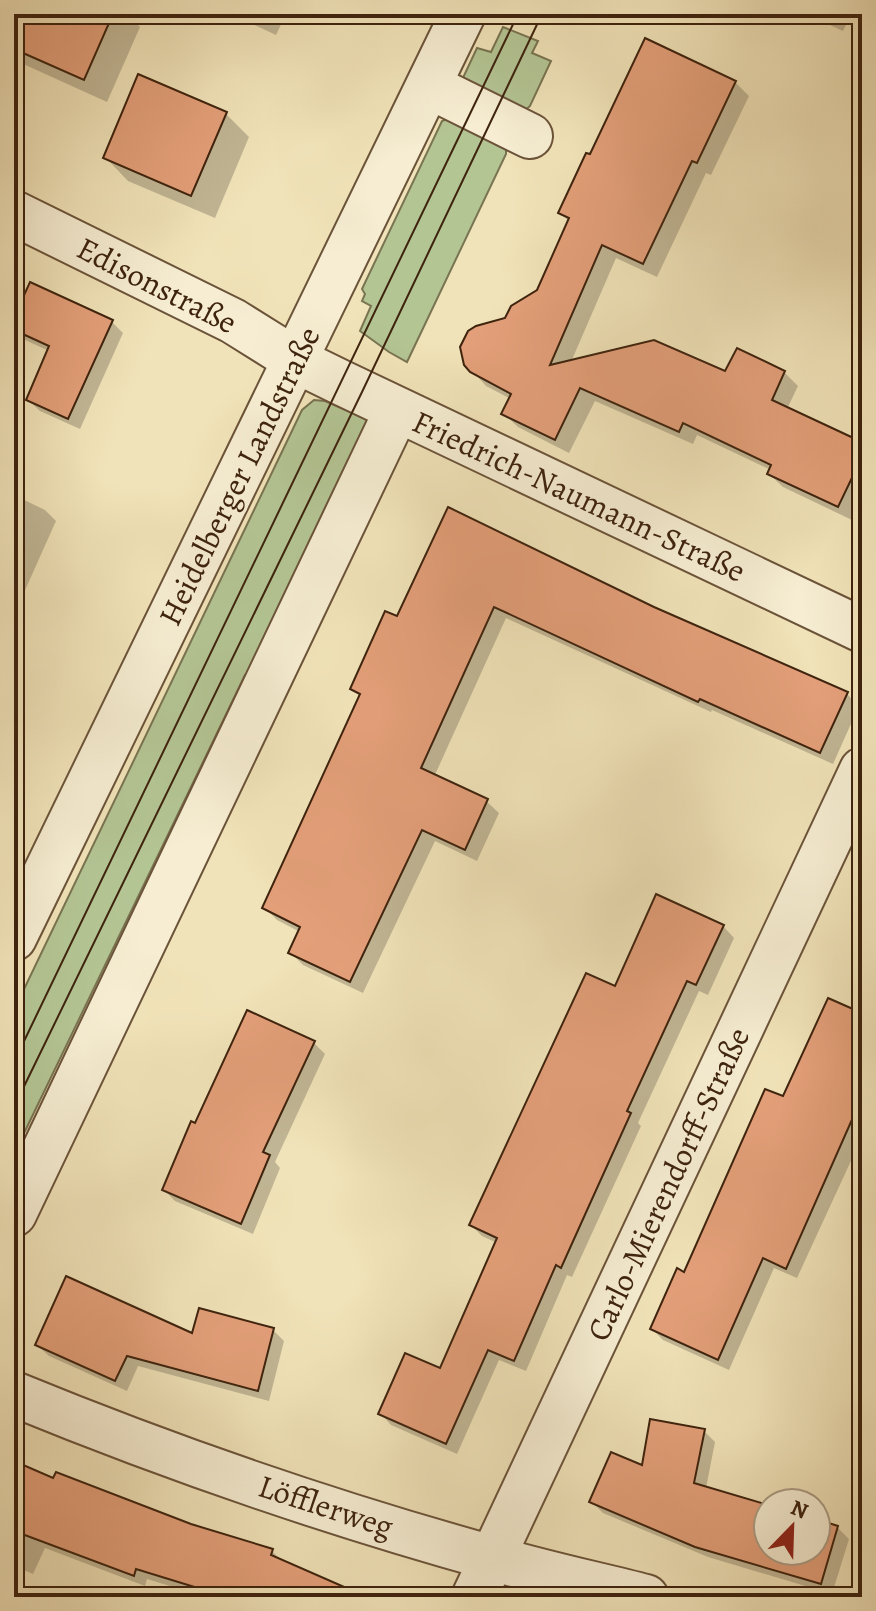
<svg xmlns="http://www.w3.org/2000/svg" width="876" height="1611" viewBox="0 0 876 1611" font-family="Alegreya,serif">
  <rect width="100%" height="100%" fill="#f1e3b9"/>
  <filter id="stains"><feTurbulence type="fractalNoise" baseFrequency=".0025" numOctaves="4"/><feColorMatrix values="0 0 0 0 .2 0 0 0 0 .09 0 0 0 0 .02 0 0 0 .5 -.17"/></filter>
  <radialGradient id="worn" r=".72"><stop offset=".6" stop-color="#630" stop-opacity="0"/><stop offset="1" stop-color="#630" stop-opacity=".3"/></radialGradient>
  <!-- green -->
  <g fill="#b4c594" stroke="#797451" stroke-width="2">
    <polygon points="503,27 538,41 532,53 551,61 530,106 521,114 461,82 477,48 491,52"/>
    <polygon points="453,117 506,142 506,154 407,362 389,352 360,331 371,306 362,301 365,294 362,289 442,121"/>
    <polygon points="314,400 325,401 369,420 258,679 245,675 14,1154 14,1010 302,410"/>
  </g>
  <!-- shadow -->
  <g fill="#0003">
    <polygon points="14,14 127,14 140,27 107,102 21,63 14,56"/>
    <polygon points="231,14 286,14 276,35"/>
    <polygon points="806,14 851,14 843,31"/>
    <polygon points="735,82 749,96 711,175 706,173 657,277 616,258 571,362 726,374 784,372 798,386 787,409 862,444 862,499 852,520 783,487 769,474 771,470 697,435 693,444 595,401 569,453 518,427 504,414 511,399 486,386 466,364 507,320 539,292 570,222 560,213 591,157"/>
    <polygon points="226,114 249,137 215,218 128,181 105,157"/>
    <polygon points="862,265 862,286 855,279"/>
    <polygon points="14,322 112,322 123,333 80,429 40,411 28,400 49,351 23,339 14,330"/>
    <polygon points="14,495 45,510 56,521 22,597 14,593"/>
    <polygon points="449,510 653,608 847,694 859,706 833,764 712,710 711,712 506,618 434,777 486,801 499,813 477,861 435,841 363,993 303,965 290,952 300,932 277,920 265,908 361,697 352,689 398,619"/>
    <polygon points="723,926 734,938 708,995 699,991 638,1123 641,1126 572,1277 567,1275 526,1371 499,1360 457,1454 391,1425 380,1413 441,1371 497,1243 482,1236 471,1225 616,989"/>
    <polygon points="862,987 862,1137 797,1278 774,1268 729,1370 663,1340 652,1329 784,1099 851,1011"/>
    <polygon points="314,1043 325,1054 275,1162 280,1168 253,1234 175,1201 164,1190"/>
    <polygon points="273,1330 284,1341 269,1401 138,1366 127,1391 49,1356 37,1345"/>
    <polygon points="704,1431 715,1442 706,1488 768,1507 768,1551 816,1551 816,1521 837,1527 849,1539 832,1594 708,1557 603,1513 592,1502"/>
    <polygon points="14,1463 54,1481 272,1551 284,1563 362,1597 206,1597 147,1579 145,1586 45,1548 33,1574 14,1566"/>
  </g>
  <!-- building -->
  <g fill="#e39f79" stroke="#3e230e" stroke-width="2">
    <polygon points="14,14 113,14 84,80 14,49"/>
    <polygon points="645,38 736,81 697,163 692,161 643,264 602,245 550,365 654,340 725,371 737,348 785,371 772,400 862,442 862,457 838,507 767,474 771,465 683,423 679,432 580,388 555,440 501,414 511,394 470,372 464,365 460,347 468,331 476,326 505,318 511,306 537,290 569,218 558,213 586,153 590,154"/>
    <polygon points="138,74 227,112 191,196 103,158"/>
    <polygon points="30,282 113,320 68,419 26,400 49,346 14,330 14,317"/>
    <polygon points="448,507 654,607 848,692 820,753 700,699 698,702 494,607 421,768 488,799 465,850 422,830 350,982 288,953 300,927 262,908 360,694 350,689 385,611 397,616"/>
    <polygon points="656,894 724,925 696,985 687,981 627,1111 631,1113 588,1208 561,1268 556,1265 514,1361 488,1350 446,1444 378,1414 405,1353 440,1368 497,1238 469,1225 586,973 615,986"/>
    <polygon points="828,998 862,1013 862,1097 786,1269 763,1258 718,1360 650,1329 677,1268 684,1272 765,1089 783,1096"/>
    <polygon points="247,1010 315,1041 263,1152 270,1155 241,1224 162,1190 191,1121 195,1123"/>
    <polygon points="66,1276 192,1333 199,1308 274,1328 258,1391 127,1356 115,1381 35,1345"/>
    <polygon points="650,1419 705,1429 694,1483 768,1505 768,1551 816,1551 816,1519 838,1526 821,1584 695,1547 589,1502 611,1452 642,1465"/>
    <polygon points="14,1461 53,1478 56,1472 191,1524 273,1549 271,1555 367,1597 227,1597 136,1569 134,1576 14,1531"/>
  </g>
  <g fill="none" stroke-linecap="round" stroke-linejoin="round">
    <!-- minor casing -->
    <g stroke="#6b5339" stroke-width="48">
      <g id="minor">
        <polyline points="429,86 530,136"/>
        <polyline points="14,213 233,321 297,361 342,383 862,630"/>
        <path d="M14,938C163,630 315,323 463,14"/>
        <polyline points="14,1214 397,410"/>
        <path d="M14,1394C170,1458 330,1513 492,1558C543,1573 595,1584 646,1597"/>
        <polyline points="474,1597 862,770"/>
      </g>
    </g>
    <!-- minor -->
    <use href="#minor" stroke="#f6edd2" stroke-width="44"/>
    <!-- tram -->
    <g stroke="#3e230e" stroke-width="2">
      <polyline points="14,1062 518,14"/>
      <polyline points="14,1107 362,392 542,14"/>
    </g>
  </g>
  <g text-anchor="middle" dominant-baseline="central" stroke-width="6" stroke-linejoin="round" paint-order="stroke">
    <!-- street labels -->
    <g font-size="32" fill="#3e230e" stroke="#f6edd2">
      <text transform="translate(157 285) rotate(27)">Edisonstraße</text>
      <text transform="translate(239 476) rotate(-64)">Heidelberger Landstraße</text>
      <text transform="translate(579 496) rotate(25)">Friedrich-Naumann-Straße</text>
      <text transform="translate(668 1184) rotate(-65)">Carlo-Mierendorff-Straße</text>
      <text transform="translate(326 1506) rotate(18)">Löfflerweg</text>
    </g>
  </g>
  <!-- margin -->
  <rect width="876" height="1611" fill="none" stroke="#f1e3b9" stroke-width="48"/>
  <rect x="16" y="16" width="844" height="1579" fill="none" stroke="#3e230e" stroke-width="4"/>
  <rect x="24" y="24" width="828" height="1563" fill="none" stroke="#3e230e" stroke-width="2"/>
  <!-- north arrow -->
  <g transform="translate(792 1527) rotate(23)"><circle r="38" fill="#f6edd2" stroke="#ac9c84" stroke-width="2"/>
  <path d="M0-6L14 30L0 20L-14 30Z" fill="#8f2418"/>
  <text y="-12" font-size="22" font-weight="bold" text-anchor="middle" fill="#3e230e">N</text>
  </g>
  <rect width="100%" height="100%" filter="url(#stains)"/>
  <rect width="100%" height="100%" fill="url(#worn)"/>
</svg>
